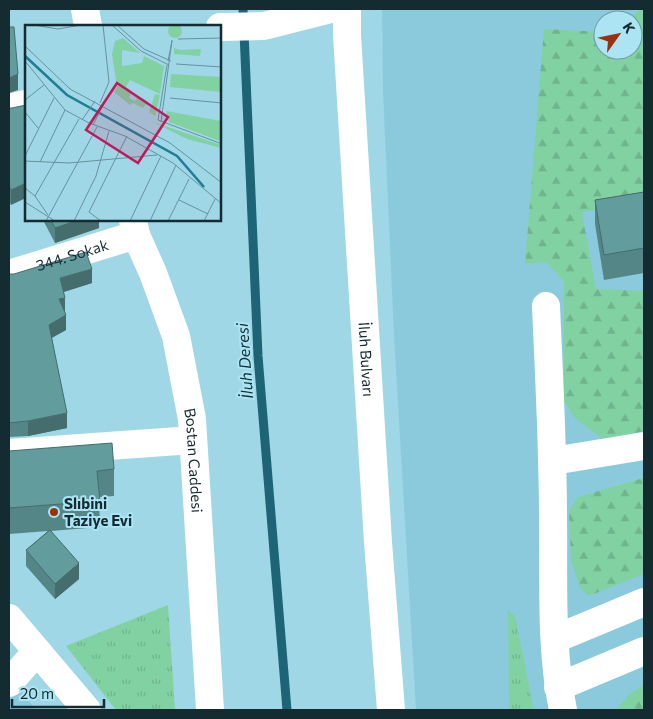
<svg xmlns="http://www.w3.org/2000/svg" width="653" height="719" viewBox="0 0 653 719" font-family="Commissioner,sans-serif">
  <defs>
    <pattern id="grass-tufts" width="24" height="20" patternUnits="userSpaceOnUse" patternTransform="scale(1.25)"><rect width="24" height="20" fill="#82d1a3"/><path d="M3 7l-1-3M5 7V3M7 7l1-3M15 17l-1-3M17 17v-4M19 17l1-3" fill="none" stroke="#6fb48d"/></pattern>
    <pattern id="forest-firs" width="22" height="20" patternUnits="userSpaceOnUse" patternTransform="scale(1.25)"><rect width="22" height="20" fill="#82d1a3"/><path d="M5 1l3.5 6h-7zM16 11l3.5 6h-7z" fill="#6fb48d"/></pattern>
  </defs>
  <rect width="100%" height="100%" fill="#9fd7e6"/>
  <!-- built -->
  <g fill="#8bcadc" fill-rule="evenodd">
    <path d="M382,9H644V710H416L394,335L383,91ZM603,20H633V50H603Z"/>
    <polygon points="9,674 24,695 36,710 9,710"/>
  </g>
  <!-- grass -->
  <g fill="url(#grass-tufts)">
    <polygon points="168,605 175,710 116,710 66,646"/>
    <polygon points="508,610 515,616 534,710 509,710"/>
  </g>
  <!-- forest -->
  <g fill="url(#forest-firs)">
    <polygon points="640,9 644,9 644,203 582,212 596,289 644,291 644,431 604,440 575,418 564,401 564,281 546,262 525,264 544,29 603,32 603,50 633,50 633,20 628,20"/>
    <polygon points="644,478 644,574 589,596 580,588 571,560 569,510 578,497"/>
    <polygon points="644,685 644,710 615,710 632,692"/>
  </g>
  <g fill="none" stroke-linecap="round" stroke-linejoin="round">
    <!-- stream -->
    <polyline stroke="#1c6476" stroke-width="9" points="243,9 258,356 287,710"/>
    <!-- minor -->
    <g stroke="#fff" stroke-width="28">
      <polyline points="85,9 88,26"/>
      <path id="s1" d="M347,9V35L378,542L391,710"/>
      <polyline points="220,27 264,26 331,9"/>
      <polyline points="9,108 26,104"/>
      <path id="s2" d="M133,220L136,235L153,273L176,336L192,419L210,710"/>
      <path id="s3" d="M9,274L136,235"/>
      <path d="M546,306C549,377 553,447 553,518C554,582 550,647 563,710"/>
      <polyline points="9,453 193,440"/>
      <polyline points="553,461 644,446"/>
      <polyline points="9,618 87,710"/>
      <polyline points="555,639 644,602"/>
      <polyline points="9,683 37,651"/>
      <polyline points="558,687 644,651"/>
    </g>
  </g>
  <!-- wall -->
  <g fill="#548687">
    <polygon points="9,108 12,108 11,205 9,201"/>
    <polygon points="644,192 644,273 604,280 595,224 595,200"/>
    <polygon points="43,220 99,220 99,228 55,243"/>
    <polygon points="9,274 92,283 64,292 66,330 52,338 67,428 28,436 9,437"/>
    <polygon points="9,451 114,469 114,496 99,497 100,527 51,531 79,579 55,599 26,566 26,550 48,531 9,534"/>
  </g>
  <!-- shaded-wall -->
  <g fill="#456d6e">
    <polygon points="18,74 18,90 9,93 9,78"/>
    <polygon points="26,183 26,198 11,205 11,190"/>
    <polygon points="78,220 99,220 99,228 55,243 55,228"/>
    <polygon points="92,269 92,283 60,293 60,278"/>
    <polygon points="65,298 65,312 59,314 59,299"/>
    <polygon points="66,315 66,330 49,339 49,325"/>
    <polygon points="67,413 67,428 28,436 28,421"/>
    <polygon points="79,563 79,579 55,599 55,584"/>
  </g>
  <!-- building -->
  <g fill="#629c9d" stroke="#456d6e">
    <polygon points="9,27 14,27 18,74 9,78"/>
    <polygon points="26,105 26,183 11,190 9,186 9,108 12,108"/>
    <polygon points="644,192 644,248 604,255 595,200"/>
    <polygon points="51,220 78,220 55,228"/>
    <polygon points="86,252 92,269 60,278 65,298 59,299 66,315 49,325 67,413 28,421 9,423 9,274 14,274"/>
    <polygon points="112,443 114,469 97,471 100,501 9,508 9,451"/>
    <polygon points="50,530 79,563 55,584 26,550"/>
  </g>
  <!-- markers -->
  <circle fill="#99330f" stroke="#ace4f4" stroke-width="2" cx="54" cy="512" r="5"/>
  <g text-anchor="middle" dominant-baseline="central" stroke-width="4" stroke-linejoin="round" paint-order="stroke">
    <!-- street labels -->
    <g font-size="15" fill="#142b31" stroke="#ace4f4">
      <text stroke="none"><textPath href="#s3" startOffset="66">344. Sokak</textPath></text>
      <text stroke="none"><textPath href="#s1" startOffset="351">İluh Bulvarı</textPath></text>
      <text stroke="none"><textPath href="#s2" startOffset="250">Bostan Caddesi</textPath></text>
    </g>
    <!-- poi labels -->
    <g font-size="15" font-weight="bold" fill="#142b31" stroke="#ace4f4" text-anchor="start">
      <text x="64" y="503">Slıbini<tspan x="64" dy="17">Taziye Evi</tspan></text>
    </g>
    <!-- water labels -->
    <g font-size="16" font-style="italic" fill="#153037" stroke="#ace4f4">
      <text transform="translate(244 361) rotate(-94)">İluh Deresi</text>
    </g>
  </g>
  <!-- overview -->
  <g transform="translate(25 25)">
    <rect width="196" height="196" fill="#9fd7e6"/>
    <path d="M143 6a7 7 0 1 1 14 0a7 7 0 1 1-14 0ZM128,97L196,120V123L162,114Z" fill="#82d1a3"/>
    <path d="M98,13L115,28L97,25V41L117,38L119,31L139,41L135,69L105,55L101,62L107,66L104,73L110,76L113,71L123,76L118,83L108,78L105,80L89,67L92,62L87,29L90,16ZM149,23L155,25L176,24L175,31L149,29ZM146,49L196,52V67L145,62ZM130,69L135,70L130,91L124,87ZM141,86L196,96L195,116L144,97Z" fill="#82d1a3"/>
    <path fill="none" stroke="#207d93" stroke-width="2.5" d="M0,31L42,70L152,131L179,162"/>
    <path fill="none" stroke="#67929e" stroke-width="1" d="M9,0L33,4L56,0M87,0L116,26L144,40M92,0L119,24L146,36M153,14L197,13M0,21L45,64L145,118L197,158M0,36L40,85L64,98L100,111L148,138L197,179M143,36L147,16M151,39L197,42M142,40L133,95L197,119M145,73L197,78M0,75L19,60M75,78L84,57L78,0M0,87L13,103M57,95L70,76M136,97L147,15M68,100L78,80M0,131L29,73M0,136L44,138L132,130M15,137L40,85M0,163L10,171L23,190M10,171L54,94M154,175L183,189M0,177L30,196M21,196L72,102M49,196L71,151L84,106M76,196L64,187L102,111M105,196L136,131M125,196L151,140M143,196L164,154M179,196L190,174"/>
    <path fill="#c2185b" fill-opacity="0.15" stroke="#c2185b" stroke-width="2.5" d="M92,58L143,92L113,138L61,105Z"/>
    <rect width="196" height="196" fill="none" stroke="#142b31" stroke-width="2.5"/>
  </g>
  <!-- border -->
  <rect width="653" height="719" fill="none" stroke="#142b31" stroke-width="20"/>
  <!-- north arrow -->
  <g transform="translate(618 35) rotate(57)"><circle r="24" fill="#ace4f4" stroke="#6f9aa6"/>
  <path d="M0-4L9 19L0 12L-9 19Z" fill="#99330f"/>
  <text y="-8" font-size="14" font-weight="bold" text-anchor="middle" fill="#142b31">K</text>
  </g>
  <!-- scale -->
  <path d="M12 699v8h92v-8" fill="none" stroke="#142b31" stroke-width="2.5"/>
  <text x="20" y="699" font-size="15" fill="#142b31" stroke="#ace4f4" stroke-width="4" paint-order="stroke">20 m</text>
</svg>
